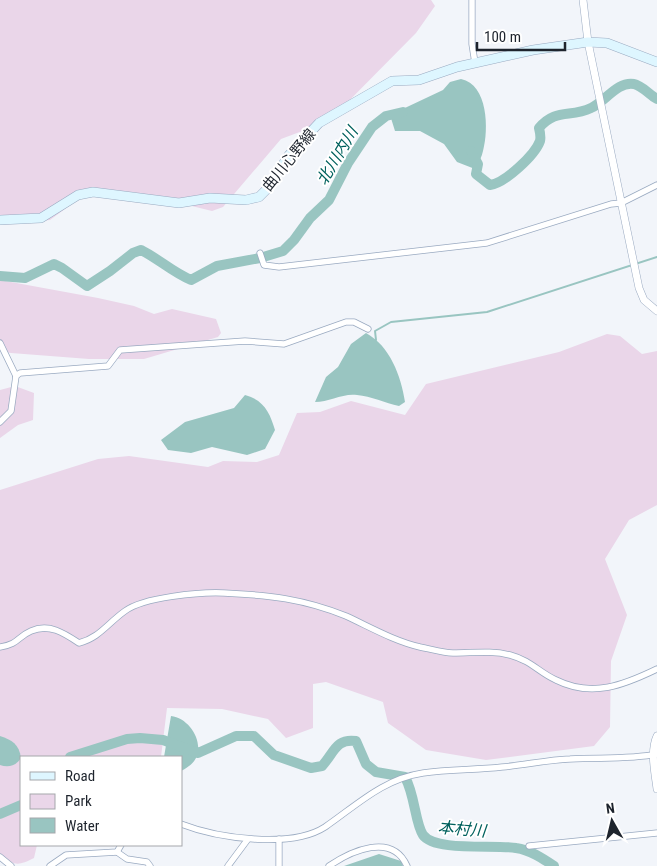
<svg xmlns="http://www.w3.org/2000/svg" width="657" height="866" viewBox="0 0 657 866" font-family="'Roboto Condensed','Noto Sans JP',sans-serif">
  <rect width="100%" height="100%" fill="#f2f5fa"/>
  <!-- green -->
  <g fill="#ead6e9">
    <polygon points="0,0 431,0 435,6 416,33 329,121 281,139 223,207 212,211 139,193 92,189 50,220 0,225"/>
    <polygon points="0,280 98,298 134,306 154,314 172,309 216,319 221,333 218,337 144,359 89,359 11,353 0,351"/>
    <path d="M607,334L620,336L642,354L657,351V505L629,520L605,559L627,615L611,661L610,727L594,746L486,760L426,750L388,723L383,702L326,682L313,684V728L286,738L268,719L222,709L167,708L161,757H21V845H37L34,858C18,866 15,866 0,855V490L98,459L129,456L208,467L223,461L257,462L279,455L297,413L320,412L351,401L405,415L426,384L559,352Z"/>
    <polygon points="15,386 34,393 33,420 18,425 0,438 0,390"/>
  </g>
  <!-- water -->
  <g fill="#99c5c1">
    <path d="M461,79C488,84 489,130 483,151C482,157 478,163 475,169L457,162L444,144L420,131H395L390,115L443,90L450,82Z"/>
    <path d="M366,333C390,346 401,376 405,402L399,406C385,403 371,396 357,395C343,393 329,402 315,402L326,377L338,367L351,344Z"/>
    <path d="M245,395C264,400 270,413 275,430L265,449L247,455L212,447L191,453L168,450L161,440L185,422L234,408Z"/>
    <path d="M171,716C189,718 204,741 196,758C193,764 187,768 181,771V757H164Z"/>
    <path d="M0,736C12,740 19,744 21,758C16,766 8,768 0,765Z"/>
    <polygon points="379,854 401,861 403,866 344,866"/>
  </g>
  <g fill="none" stroke-linecap="round" stroke-linejoin="round">
    <!-- stream -->
    <polyline stroke="#99c5c1" stroke-width="2" points="376,340 375,331 391,322 487,312 657,257"/>
    <!-- river -->
    <g stroke="#99c5c1" stroke-width="10">
      <path d="M471,151L478,164L476,174L490,185C505,183 535,155 540,141C541,137 540,132 539,128C556,108 570,118 591,108C605,102 617,81 634,84C641,85 650,95 657,99"/>
      <path d="M0,276L25,278L54,264L62,268L87,286L110,271L133,253L141,250C159,259 172,272 191,280L217,266L260,258L283,251L294,240L310,218L329,200L348,163L372,127L386,116L403,112"/>
      <path d="M70,757L127,739L140,738L163,740L198,753L236,736H254L274,755L311,768L322,766C334,753 336,738 356,741L366,764L376,772L405,777C415,795 415,823 423,835C435,852 496,844 516,848C530,850 542,858 554,866"/>
      <polyline points="0,814 21,805"/>
    </g>
    <!-- minor casing -->
    <g stroke="#9aaac1" stroke-width="7">
      <g id="minor">
        <polyline points="472,0 472,44 475,63"/>
        <polyline points="260,253 264,265 279,267 487,243 611,204 621,203 657,185"/>
        <polyline points="0,343 16,376"/>
        <polyline points="0,422 11,411 16,376 20,373 108,366 120,350 245,341 284,344 346,322 354,322 368,329"/>
        <path d="M0,647C19,644 17,637 31,631C49,623 64,633 79,643C99,638 108,623 125,611C144,597 200,592 224,593C269,595 304,599 346,616C370,627 394,641 420,647C431,649 442,653 453,653C473,653 491,650 510,655C532,661 538,672 556,680C592,698 624,685 657,669"/>
        <path d="M181,824C217,838 291,849 325,827C357,805 383,779 423,773C449,769 476,770 502,767C525,765 547,760 570,759C598,757 629,760 657,754"/>
        <polyline points="529,846 657,833"/>
        <polyline points="117,852 127,859 147,862 150,866"/>
        <polyline points="0,857 11,866"/>
        <polyline points="50,866 66,855 117,852 121,845"/>
        <polyline points="228,866 248,839"/>
        <polyline points="279,866 279,839"/>
        <path d="M329,866C351,851 392,832 407,866"/>
      </g>
    </g>
    <!-- tertiary casing -->
    <g stroke="#9aaac1" stroke-width="8">
      <g id="tertiary">
        <polyline points="583,0 588,42 639,288 644,300 657,311"/>
        <path d="M657,736C650,751 655,773 657,789"/>
      </g>
    </g>
    <!-- secondary casing -->
    <g stroke="#9aaac1" stroke-width="10">
      <polyline id="secondary" points="0,220 41,218 78,195 93,192 179,203 210,198 246,200 259,197 267,189 289,155 319,123 392,81 419,80 457,67 533,50 588,42 607,43 657,62"/>
    </g>
    <!-- minor -->
    <use href="#minor" stroke="#fff" stroke-width="5.5"/>
    <!-- tertiary -->
    <use href="#tertiary" stroke="#fff" stroke-width="7"/>
    <!-- secondary -->
    <use href="#secondary" stroke="#def6ff" stroke-width="9"/>
  </g>
  <g text-anchor="middle" dominant-baseline="central" stroke-width="4" stroke-linejoin="round" paint-order="stroke">
    <!-- street labels -->
    <g font-size="15" fill="#1e242d" stroke="#fff">
      <text transform="translate(289 160) rotate(-51)">曲川心野線</text>
    </g>
    <!-- water labels -->
    <g font-size="16" font-style="italic" fill="#00615d" stroke="#fff">
      <text transform="translate(337 156) rotate(-59)">北川内川</text>
      <text transform="translate(462 829) rotate(5)">本村川</text>
    </g>
  </g>
  <!-- legend -->
  <rect x="20" y="756" width="162" height="90" fill="#ffffff" stroke="#a5a7ab"/>
  <rect x="30" y="772" width="25" height="8" fill="#def6ff" stroke="#a5a7ab"/>
  <text x="65" y="781" font-size="15" fill="#1e242d">Road</text>
  <rect x="30" y="794" width="25" height="15" fill="#ead6e9" stroke="#a5a7ab"/>
  <text x="65" y="806" font-size="15" fill="#1e242d">Park</text>
  <rect x="30" y="818" width="25" height="15" fill="#99c5c1" stroke="#a5a7ab"/>
  <text x="65" y="831" font-size="15" fill="#1e242d">Water</text>
  <!-- north arrow -->
  <g transform="translate(612 821) rotate(352)" stroke="#ffffff" stroke-width="4" paint-order="stroke">
  <path d="M0-4L9 19L0 12L-9 19Z" fill="#1e242d"/>
  <text y="-8" font-size="14" font-weight="bold" text-anchor="middle" fill="#1e242d">N</text>
  </g>
  <!-- scale -->
  <path d="M477 42v8h88v-8" fill="none" stroke="#1e242d" stroke-width="2.5"/>
  <text x="484" y="42" font-size="15" fill="#1e242d" stroke="#ffffff" stroke-width="4" paint-order="stroke">100 m</text>
</svg>
